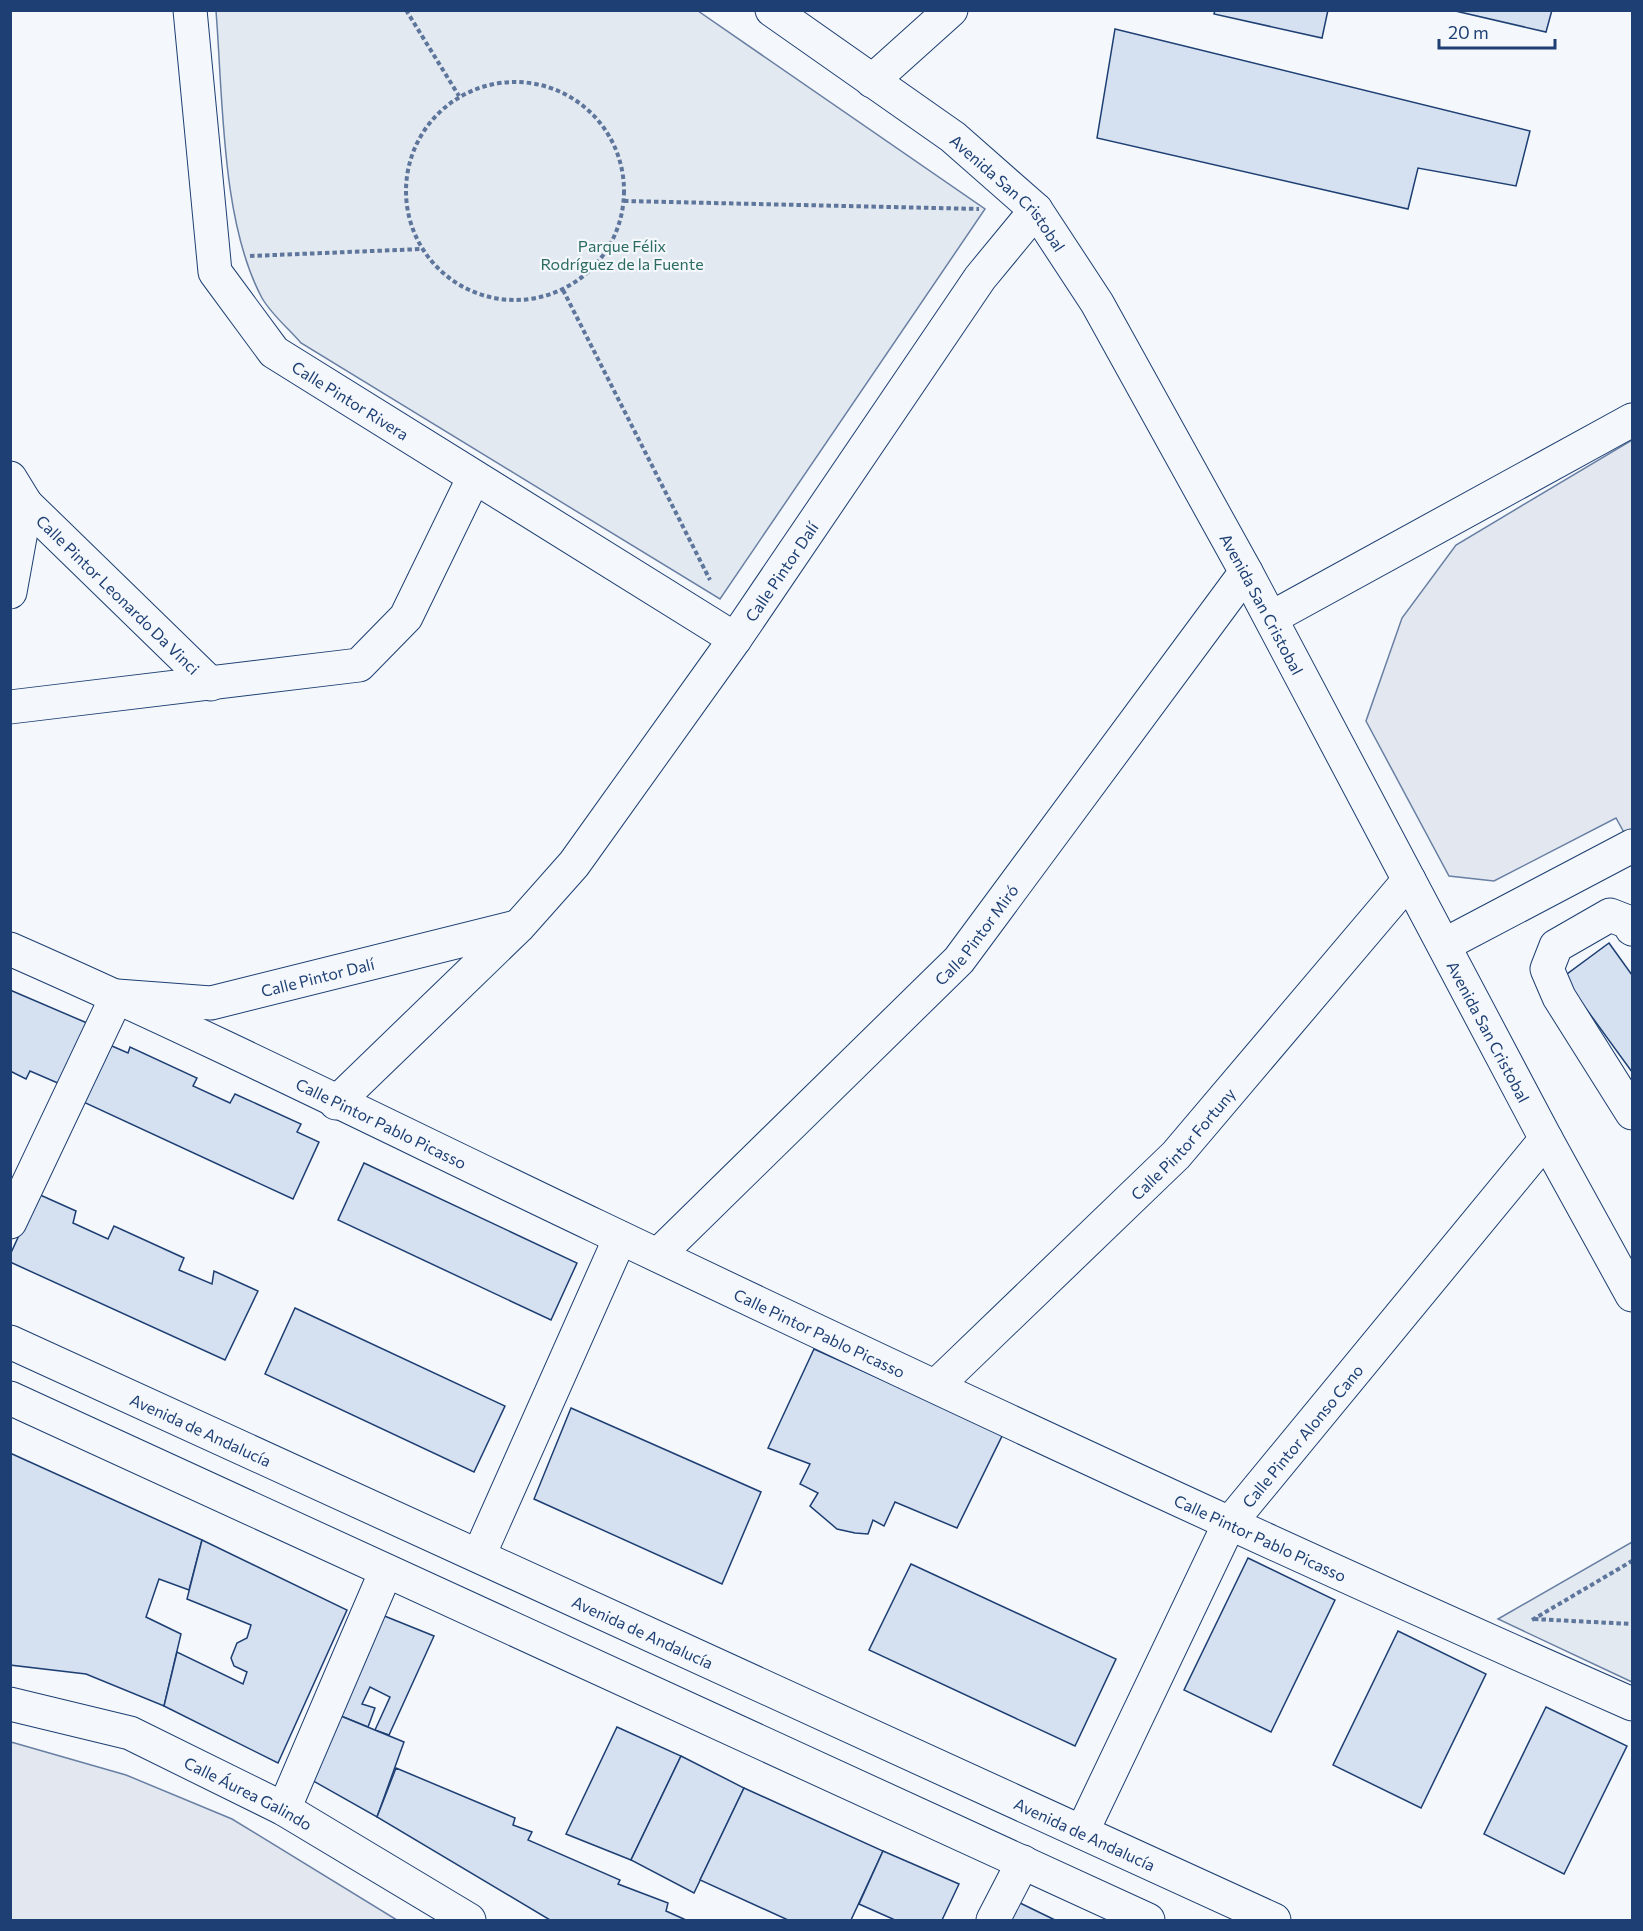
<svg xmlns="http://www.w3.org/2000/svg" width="1643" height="1931" viewBox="0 0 1643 1931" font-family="Commissioner,sans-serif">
  <rect width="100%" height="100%" fill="#f4f7fb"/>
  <!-- green -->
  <g fill="#e3e9f0" stroke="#687fa3" stroke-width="1.5">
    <path d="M216,11H698L985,209L720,599L301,343C289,329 271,314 262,298C221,222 223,97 216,11Z"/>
    <polygon points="1632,1542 1632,1682 1498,1619"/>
  </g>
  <!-- parking -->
  <g fill="#e3e8f0" stroke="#687fa3" stroke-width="1.5">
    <polygon points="1632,440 1632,847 1616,818 1494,881 1449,876 1366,721 1402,618 1456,545"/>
    <polygon points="11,1742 126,1775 232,1819 397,1920 11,1920"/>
  </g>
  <!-- building -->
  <g fill="#d5e0f0" stroke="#1d3f73" stroke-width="1.5">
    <polygon points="1215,10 1328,10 1322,38 1214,14"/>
    <polygon points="1451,10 1552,10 1546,32"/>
    <polygon points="1115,29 1530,131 1516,186 1418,168 1408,209 1097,138"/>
    <polygon points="1609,943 1632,975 1632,1072 1563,977"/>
    <polygon points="10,990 87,1023 60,1084 30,1071 26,1079 10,1071"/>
    <polygon points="105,1043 128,1053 130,1047 197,1078 193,1086 230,1103 235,1094 301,1124 297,1132 319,1142 293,1199 79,1100"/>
    <polygon points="364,1163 577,1263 551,1320 338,1220"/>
    <polygon points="38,1194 76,1211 73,1223 108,1239 114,1226 184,1258 179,1270 212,1284 214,1271 258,1291 225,1360 10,1262 10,1255"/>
    <polygon points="295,1308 505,1406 474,1472 265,1374"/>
    <polygon points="814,1349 1003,1434 957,1528 895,1502 884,1526 873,1520 868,1534 855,1533 837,1529 810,1506 818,1493 800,1484 810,1464 768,1448"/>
    <polygon points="571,1408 761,1492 722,1584 534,1499"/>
    <polygon points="10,1453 202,1540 189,1590 159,1579 146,1617 181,1634 164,1706 86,1674 10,1665"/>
    <polygon points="202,1540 347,1610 278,1763 164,1706 177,1652 243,1684 247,1672 234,1666 231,1658 237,1643 247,1638 251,1625 187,1599"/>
    <polygon points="1248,1558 1335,1600 1271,1732 1184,1690"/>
    <polygon points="911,1564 1116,1659 1075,1746 869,1650"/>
    <polygon points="382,1615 434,1636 389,1735 375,1730 390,1697 370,1687 362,1704 375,1708 368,1727 336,1714"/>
    <polygon points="1398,1631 1486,1674 1421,1808 1333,1765"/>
    <polygon points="1546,1707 1627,1746 1564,1874 1484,1834"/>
    <polygon points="336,1714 404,1742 377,1817 308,1778"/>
    <polygon points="617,1727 681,1756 631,1860 566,1834"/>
    <polygon points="681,1756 744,1788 694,1893 631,1860"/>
    <polygon points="396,1768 515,1818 513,1825 532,1832 528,1840 620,1880 618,1884 668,1903 666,1911 686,1920 550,1920 377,1817"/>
    <polygon points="744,1788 883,1851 851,1920 788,1920 700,1880"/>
    <polygon points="883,1851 959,1884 942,1920 895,1920 859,1904"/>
    <polygon points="1018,1902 1055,1920 1010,1920"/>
  </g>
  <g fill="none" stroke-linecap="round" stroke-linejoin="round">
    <!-- minor casing -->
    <g stroke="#1d3f73" stroke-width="35">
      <g id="minor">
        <path id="s1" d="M190,10L215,272L274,352L735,639"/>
        <path id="s2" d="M772,10L953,137L1036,210L1097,303L1246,572L1546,1139L1632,1295"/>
        <polyline points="872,81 951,10"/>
        <polyline points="10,478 26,504 10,592"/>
        <path id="s3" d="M26,504L211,684"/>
        <polyline points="1271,618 1632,420"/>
        <polyline points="10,707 359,665 406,617 474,477"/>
        <polyline points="1632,929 1628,922 1610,915 1556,946 1547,969 1559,997 1632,1113"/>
        <polyline points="1444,945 1632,846"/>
        <path id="s4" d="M10,949C208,1036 401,1133 596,1226C939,1390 1284,1551 1632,1704"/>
        <path id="s5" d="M336,1103L518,927L574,864L735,639L980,278L1036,210"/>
        <path id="s6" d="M10,1222L117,996L211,1003L516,927"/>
        <path id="s7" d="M658,1255L959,960L1246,572"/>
        <path id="s8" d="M936,1386L1176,1155L1409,880"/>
        <polyline points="479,1555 620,1238"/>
        <path id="s9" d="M10,1704L130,1733L284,1809L469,1920"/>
        <polyline points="284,1809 386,1571"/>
        <path id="s10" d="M1082,1832L1229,1524L1546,1139"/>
        <polyline points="993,1920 1023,1862"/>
      </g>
    </g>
    <!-- major casing -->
    <g stroke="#1d3f73" stroke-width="35">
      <g id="major">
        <path id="s11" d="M10,1342L1274,1920"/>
        <polyline points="10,1398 1148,1920"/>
      </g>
    </g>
    <!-- path -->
    <g stroke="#5e769c" stroke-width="4" stroke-dasharray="4.5 3" stroke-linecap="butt">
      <polyline points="406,10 459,96"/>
      <circle cx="515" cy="191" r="109"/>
      <polyline points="624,201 979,209"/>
      <polyline points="250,256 422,249"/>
      <polyline points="563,290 710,580"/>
      <polyline points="1534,1619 1632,1624"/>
      <polyline points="1532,1620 1632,1561"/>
    </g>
    <!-- minor -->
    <use href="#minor" stroke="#f4f7fb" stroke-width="33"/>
    <!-- major -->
    <use href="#major" stroke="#f4f7fb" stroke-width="33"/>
  </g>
  <g text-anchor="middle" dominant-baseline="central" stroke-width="4.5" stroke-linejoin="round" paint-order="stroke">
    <!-- street labels -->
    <g font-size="16" fill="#1d3f73" stroke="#f4f7fb">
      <text stroke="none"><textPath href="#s2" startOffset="300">Avenida San Cristobal</textPath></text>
      <text stroke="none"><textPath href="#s1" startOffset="453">Calle Pintor Rivera</textPath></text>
      <text stroke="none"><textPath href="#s5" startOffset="696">Calle Pintor Dalí</textPath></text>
      <text stroke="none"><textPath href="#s3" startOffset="129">Calle Pintor Leonardo Da Vinci</textPath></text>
      <text stroke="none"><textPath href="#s2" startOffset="786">Avenida San Cristobal</textPath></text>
      <text stroke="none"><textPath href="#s7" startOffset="452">Calle Pintor Miró</textPath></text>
      <text stroke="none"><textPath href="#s6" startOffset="454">Calle Pintor Dalí</textPath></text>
      <text stroke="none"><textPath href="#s2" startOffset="1270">Avenida San Cristobal</textPath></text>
      <text stroke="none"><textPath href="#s4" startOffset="410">Calle Pintor Pablo Picasso</textPath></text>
      <text stroke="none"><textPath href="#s8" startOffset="346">Calle Pintor Fortuny</textPath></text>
      <text stroke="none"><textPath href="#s4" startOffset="896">Calle Pintor Pablo Picasso</textPath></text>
      <text stroke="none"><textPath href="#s11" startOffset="210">Avenida de Andalucía</textPath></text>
      <text stroke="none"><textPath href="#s10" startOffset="456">Calle Pintor Alonso Cano</textPath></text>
      <text stroke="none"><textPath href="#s4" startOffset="1382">Calle Pintor Pablo Picasso</textPath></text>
      <text stroke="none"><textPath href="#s11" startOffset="696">Avenida de Andalucía</textPath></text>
      <text stroke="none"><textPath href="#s9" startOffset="256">Calle Áurea Galindo</textPath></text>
      <text stroke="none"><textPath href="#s11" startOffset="1182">Avenida de Andalucía</textPath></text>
    </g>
    <!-- park labels -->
    <g font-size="16" fill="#2c6c60" stroke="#f4f7fb">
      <text x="622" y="245">Parque Félix<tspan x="622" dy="18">Rodríguez de la Fuente</tspan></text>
    </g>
  </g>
  <!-- border -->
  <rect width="1643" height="1931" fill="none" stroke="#1d3f73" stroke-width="24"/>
  <!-- scale -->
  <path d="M1439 39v9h116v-9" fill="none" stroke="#1d3f73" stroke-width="3"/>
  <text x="1448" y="39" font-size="18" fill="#1d3f73" stroke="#f4f7fb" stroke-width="4.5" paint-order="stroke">20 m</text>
</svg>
